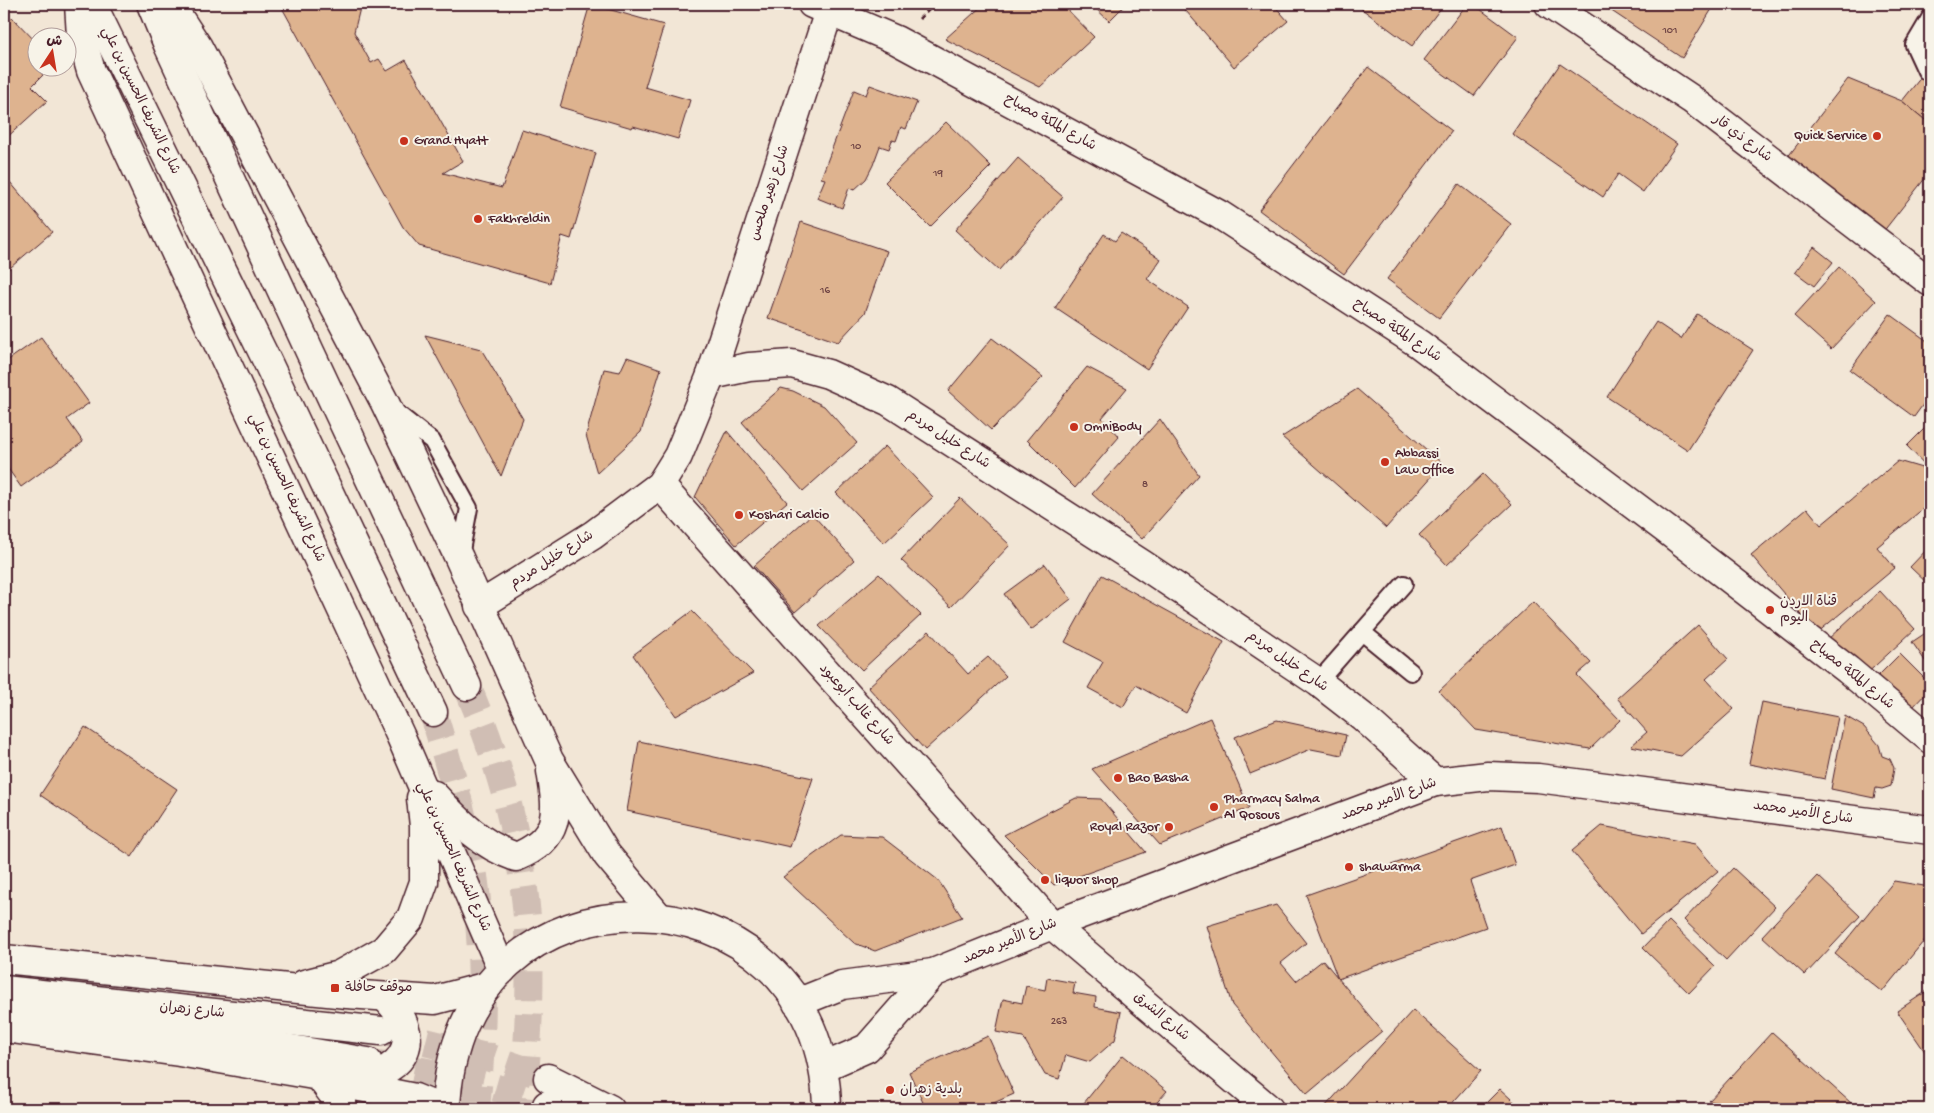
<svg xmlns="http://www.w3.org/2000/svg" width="1934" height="1113" viewBox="0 0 1934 1113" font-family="'Gochi Hand','Playpen Sans Arabic',sans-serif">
  <rect width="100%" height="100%" fill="#f2e6d6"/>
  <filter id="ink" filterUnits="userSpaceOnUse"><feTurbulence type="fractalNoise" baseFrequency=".02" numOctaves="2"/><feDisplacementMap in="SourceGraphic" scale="10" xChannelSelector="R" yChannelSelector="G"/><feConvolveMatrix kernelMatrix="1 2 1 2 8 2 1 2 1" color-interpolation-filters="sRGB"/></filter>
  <g filter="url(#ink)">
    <!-- building -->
    <g fill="#deb38f" stroke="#4a1f2b">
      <polygon points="280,4 361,4 354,32 371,63 379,59 387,71 406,60 463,161 443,173 502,188 522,130 596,153 571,239 562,236 550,283 419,246 403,227"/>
      <polygon points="590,4 664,25 645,87 690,100 678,139 633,126 632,128 560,107"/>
      <polygon points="984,4 1062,4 1094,37 1040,87 945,39"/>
      <polygon points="1091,4 1126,4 1109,21"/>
      <polygon points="1180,4 1273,4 1288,21 1234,67"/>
      <polygon points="1355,4 1444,4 1412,46"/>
      <polygon points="1467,4 1473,4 1518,37 1474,96 1424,60"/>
      <polygon points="1601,4 1715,4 1682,58"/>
      <polygon points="12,17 38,44 38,60 32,63 43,75 32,86 47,101 4,140 4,25"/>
      <polygon points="1560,64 1677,144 1643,192 1618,174 1603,197 1512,134"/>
      <polygon points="1930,66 1930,124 1902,101"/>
      <polygon points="1368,67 1452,131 1344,274 1259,210"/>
      <polygon points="1848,79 1902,101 1930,124 1930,172 1879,237 1783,163"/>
      <polygon points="870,85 917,102 906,129 901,127 896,141 892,140 889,149 880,146 873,165 866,179 854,190 849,188 842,208 817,198 825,179 821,178 854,90 866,95"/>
      <polygon points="946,122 991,166 930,227 885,182"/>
      <polygon points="1018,158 1063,197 999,270 955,230"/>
      <polygon points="10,182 52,232 4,273 4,187"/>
      <polygon points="1459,184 1511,224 1439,318 1387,279"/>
      <polygon points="801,222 887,251 865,313 838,342 768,318"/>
      <polygon points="1121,233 1161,259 1147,279 1188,307 1147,369 1055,308 1104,234 1115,241"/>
      <polygon points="1814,247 1833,262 1814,286 1795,272"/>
      <polygon points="1839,267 1876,301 1831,349 1794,316"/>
      <polygon points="1697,314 1753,350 1688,450 1607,397 1656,322 1681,339"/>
      <polygon points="1890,314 1930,343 1930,395 1914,417 1850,370"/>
      <polygon points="425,335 481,349 523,419 501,476"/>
      <polygon points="41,337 89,403 67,419 83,442 21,487 4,463 4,363"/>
      <polygon points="992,338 1043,377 991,430 948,391"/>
      <polygon points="627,357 661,369 641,432 597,473 586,435 604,369 620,372"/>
      <polygon points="1087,367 1127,388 1102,418 1119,437 1075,488 1027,440"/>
      <polygon points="781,388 793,391 824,406 857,443 803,491 742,422"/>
      <polygon points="1357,389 1443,464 1386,528 1282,437"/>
      <polygon points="1160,419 1199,475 1142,539 1092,494"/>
      <polygon points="1928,425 1930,427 1930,470 1907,446"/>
      <polygon points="727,431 787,502 736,545 695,497"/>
      <polygon points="885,446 933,497 884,543 836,493"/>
      <polygon points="1898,461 1922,468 1930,479 1930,503 1877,547 1895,568 1817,633 1751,555 1807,508 1821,525"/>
      <polygon points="1483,474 1512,504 1447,565 1419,535"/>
      <polygon points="960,498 1010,545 951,607 901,560"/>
      <polygon points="812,514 854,560 795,612 754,566"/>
      <polygon points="1930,546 1930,586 1910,567"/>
      <polygon points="1045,564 1071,599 1031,630 1004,594"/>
      <polygon points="879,574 921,615 862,670 819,626"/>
      <polygon points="1102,575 1224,642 1186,713 1136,685 1123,707 1088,688 1103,662 1065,642"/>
      <polygon points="1880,591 1915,629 1862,678 1827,640"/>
      <polygon points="1533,602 1591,663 1577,675 1620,720 1590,749 1476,730 1439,691"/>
      <polygon points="692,611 753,673 676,716 633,655"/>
      <polygon points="1698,625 1728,659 1706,679 1734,709 1681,756 1631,746 1647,732 1617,698"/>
      <polygon points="1930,630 1930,668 1912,642"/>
      <polygon points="929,631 968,674 988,657 1006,676 925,750 868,687"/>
      <polygon points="1900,654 1930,684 1930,689 1911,709 1878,676"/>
      <polygon points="1762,702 1838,717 1825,779 1749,764"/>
      <polygon points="1845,716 1864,727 1879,745 1882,756 1890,759 1894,768 1891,786 1882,789 1876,788 1874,798 1831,789"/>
      <polygon points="1210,718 1249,808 1160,845 1092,769"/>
      <polygon points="1277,720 1346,735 1342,755 1311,749 1250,774 1235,737"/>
      <polygon points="85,727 177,789 132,857 40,795"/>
      <polygon points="639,741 813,778 790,847 627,811"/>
      <polygon points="1076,798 1101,799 1146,852 1054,885 1004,835"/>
      <polygon points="1502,826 1515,865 1470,881 1486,927 1338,979 1306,895"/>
      <polygon points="1602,826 1695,844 1718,871 1641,934 1572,851"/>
      <polygon points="841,835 882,837 938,880 962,917 875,951 854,943 783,877"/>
      <polygon points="1733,868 1775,907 1726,960 1684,920"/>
      <polygon points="1818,876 1860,916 1805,975 1762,936"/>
      <polygon points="1894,881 1930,887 1930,938 1928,936 1882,992 1835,954"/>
      <polygon points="1276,905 1306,943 1281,963 1296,981 1323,960 1382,1031 1307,1094 1232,1005 1207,926"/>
      <polygon points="1669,921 1715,966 1689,993 1643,948"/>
      <polygon points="1047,978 1075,983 1073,993 1096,997 1095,1007 1121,1012 1115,1040 1090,1062 1066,1055 1059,1079 1045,1075 1023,1037 996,1032 1003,999 1022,1003 1026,986 1045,990"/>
      <polygon points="1930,989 1930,1059 1897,1011"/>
      <polygon points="1413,1010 1481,1071 1447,1109 1323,1109"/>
      <polygon points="1772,1032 1851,1103 1845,1109 1749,1109 1709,1101"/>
      <polygon points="988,1036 1014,1094 980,1109 926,1109 909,1072"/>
      <polygon points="1123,1055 1167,1091 1151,1109 1079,1109"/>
      <polygon points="1500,1089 1522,1109 1480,1109"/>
    </g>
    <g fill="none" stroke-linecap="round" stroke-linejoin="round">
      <!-- primary-tunnel -->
      <g stroke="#d0beb4" stroke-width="28" stroke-dasharray="28 14" stroke-linecap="butt">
        <path d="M467,686C494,749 514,814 523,882C534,957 529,1035 522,1109"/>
        <path d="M433,712C448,762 463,811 472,863C485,944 484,1028 476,1109"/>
        <polyline points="385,1032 490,1058 543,1076"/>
        <path d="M372,1063C429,1071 485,1082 539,1102"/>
      </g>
      <!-- lane casing -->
      <g stroke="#4a1f2b" stroke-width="20">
        <g id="lane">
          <polyline points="1926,71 1914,45 1930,18"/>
          <polyline points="393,410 432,441 469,508 460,556"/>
          <polyline points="1362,632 1411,672"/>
          <polyline points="1318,682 1404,584"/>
        </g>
      </g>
      <!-- street casing -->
      <g stroke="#4a1f2b" stroke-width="31">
        <g id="street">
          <polyline points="812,4 896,40 1220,215 1419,344 1668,531 1848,670 1930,739"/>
          <polyline points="1549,4 1691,99 1930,282"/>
          <polyline points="711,375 749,367 792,364 828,374 888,401 1142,564 1318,682 1363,717 1435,782"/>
          <polyline points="660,485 1052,925 1269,1109"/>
          <polyline points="479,606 593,535 660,485 678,456 711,375 829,11"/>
        </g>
      </g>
      <!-- secondary casing -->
      <g stroke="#4a1f2b" stroke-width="31">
        <g id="secondary">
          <polyline points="79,4 81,36 91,71 401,737 502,970"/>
          <polyline points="170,4 198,47 385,403 459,558 549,760 607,855 658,916"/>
          <path d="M434,795C458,821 481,845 516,857C561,839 558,813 551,771"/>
          <polyline points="4,959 347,994 435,1000 488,986"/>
          <polyline points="304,984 339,975 384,950 411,918 424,882 424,826 421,798"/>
          <polyline points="797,1003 842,985 933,973 1052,925 1435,782 1488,776 1538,778 1930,830"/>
          <polyline points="4,1028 179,1052 319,1076 350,1085 415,1098 442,1109"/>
          <polyline points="824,1067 867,1048 933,973"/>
          <polyline points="319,1076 344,1109"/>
          <path d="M350,1085C363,1080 378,1076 389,1068C420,1048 405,1017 385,997"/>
          <path d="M446,1109C455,848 823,856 827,1109"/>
        </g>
      </g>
      <!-- primary casing -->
      <g stroke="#4a1f2b" stroke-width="31">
        <g id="primary">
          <polyline points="92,4 267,361 433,712"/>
          <polyline points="151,4 168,45 311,354 467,686"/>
          <polyline points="4,990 381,1031"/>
          <polyline points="4,1009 208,1035 368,1062"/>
          <polyline points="548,1078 610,1109"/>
          <polyline points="547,1105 556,1109"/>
        </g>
      </g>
      <!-- path -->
      <polyline stroke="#4a1f2b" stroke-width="3" stroke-dasharray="5 4" stroke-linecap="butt" points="919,19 935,4"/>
      <!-- lane -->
      <use href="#lane" stroke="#f7f3e8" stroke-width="16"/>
      <!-- street -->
      <use href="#street" stroke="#f7f3e8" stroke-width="28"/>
      <!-- secondary -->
      <use href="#secondary" stroke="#f7f3e8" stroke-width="28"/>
      <!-- primary -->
      <use href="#primary" stroke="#f7f3e8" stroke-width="28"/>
    </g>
  </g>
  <!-- markers -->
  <g fill="#c8321e" stroke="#f7f3e8" stroke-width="2">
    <circle cx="1877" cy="136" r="5"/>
    <circle cx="404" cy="141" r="5"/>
    <circle cx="478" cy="219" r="5"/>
    <circle cx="1074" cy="427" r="5"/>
    <circle cx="1385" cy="462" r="5"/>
    <circle cx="739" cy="515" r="5"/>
    <circle cx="1770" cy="610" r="5"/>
    <circle cx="1118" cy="778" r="5"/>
    <circle cx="1214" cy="807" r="5"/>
    <circle cx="1169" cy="827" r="5"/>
    <circle cx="1349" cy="867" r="5"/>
    <circle cx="1045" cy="880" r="5"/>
    <rect x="330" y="983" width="10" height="10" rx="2.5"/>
    <circle cx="890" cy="1090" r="5"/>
  </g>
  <g text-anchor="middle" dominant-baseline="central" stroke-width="4" stroke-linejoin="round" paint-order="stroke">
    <!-- number labels -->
    <g font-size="11" fill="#6f4444">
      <text x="1670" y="31">101</text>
      <text x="856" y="147">10</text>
      <text x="938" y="174">19</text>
      <text x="825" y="291">16</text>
      <text x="1145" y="485">8</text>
      <text x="1059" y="1022">263</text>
    </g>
    <!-- street labels -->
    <g font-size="14" fill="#4a1f2b" stroke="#f7f3e8">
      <text transform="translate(140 101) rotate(64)">شارع الشريف الحسين بن علي</text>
      <text transform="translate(1050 123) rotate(29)">شارع الملكة مصباح</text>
      <text transform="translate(1742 139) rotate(37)">شارع ذي قار</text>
      <text transform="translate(770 193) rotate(-72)">شارع زهير ملحس</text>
      <text transform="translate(1397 331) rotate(34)">شارع الملكة مصباح</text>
      <text transform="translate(948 440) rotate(33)">شارع خليل مردم</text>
      <text transform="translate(286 488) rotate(65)">شارع الشريف الحسين بن علي</text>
      <text transform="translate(552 560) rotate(-32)">شارع خليل مردم</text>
      <text transform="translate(1287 662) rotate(35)">شارع خليل مردم</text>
      <text transform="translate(1852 675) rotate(39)">شارع الملكة مصباح</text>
      <text transform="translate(856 705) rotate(48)">شارع غالب أبوعبود</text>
      <text transform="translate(1389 800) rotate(-20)">شارع الأمير محمد</text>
      <text transform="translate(1803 813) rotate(8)">شارع الأمير محمد</text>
      <text transform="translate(453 857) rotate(66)">شارع الشريف الحسين بن علي</text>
      <text transform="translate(1010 942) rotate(-22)">شارع الأمير محمد</text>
      <text transform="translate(192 1011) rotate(6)">شارع زهران</text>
      <text transform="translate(1161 1017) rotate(40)">شارع الشرق</text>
    </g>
    <!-- poi labels -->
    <g font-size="14" fill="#4a1f2b" stroke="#f7f3e8" text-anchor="start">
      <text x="1867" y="136" text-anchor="end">Quick Service</text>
      <text x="414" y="141">Grand Hyatt</text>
      <text x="488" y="219">Fakhreldin</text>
      <text x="1084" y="427">OmniBody</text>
      <text x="1395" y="454">Abbassi<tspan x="1395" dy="16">Law Office</tspan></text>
      <text x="749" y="515">Koshari Calcio</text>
      <text x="1780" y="602">قناة الاردن<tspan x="1780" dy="16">اليوم</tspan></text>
      <text x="1128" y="778">Bao Basha</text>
      <text x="1224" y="799">Pharmacy Salma<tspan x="1224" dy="16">Al Qosous</tspan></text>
      <text x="1159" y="827" text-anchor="end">Royal Razor</text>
      <text x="1359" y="867">shawarma</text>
      <text x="1055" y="880">liquor shop</text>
      <text x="345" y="988">موقف حافلة</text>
      <text x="900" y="1090">بلدية زهران</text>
    </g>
  </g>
  <!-- margin -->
  <rect width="1934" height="1113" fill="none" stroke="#f7f3e8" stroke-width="20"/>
  <rect x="10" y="10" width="1914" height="1093" fill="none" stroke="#4a1f2b" stroke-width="2" filter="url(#ink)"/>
  <!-- north arrow -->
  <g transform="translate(52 52) rotate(12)"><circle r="24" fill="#f7f3e8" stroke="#b29e9c"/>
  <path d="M0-4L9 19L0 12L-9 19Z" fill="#c8321e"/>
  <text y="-8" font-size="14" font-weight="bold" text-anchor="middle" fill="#4a1f2b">ش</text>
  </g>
</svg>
